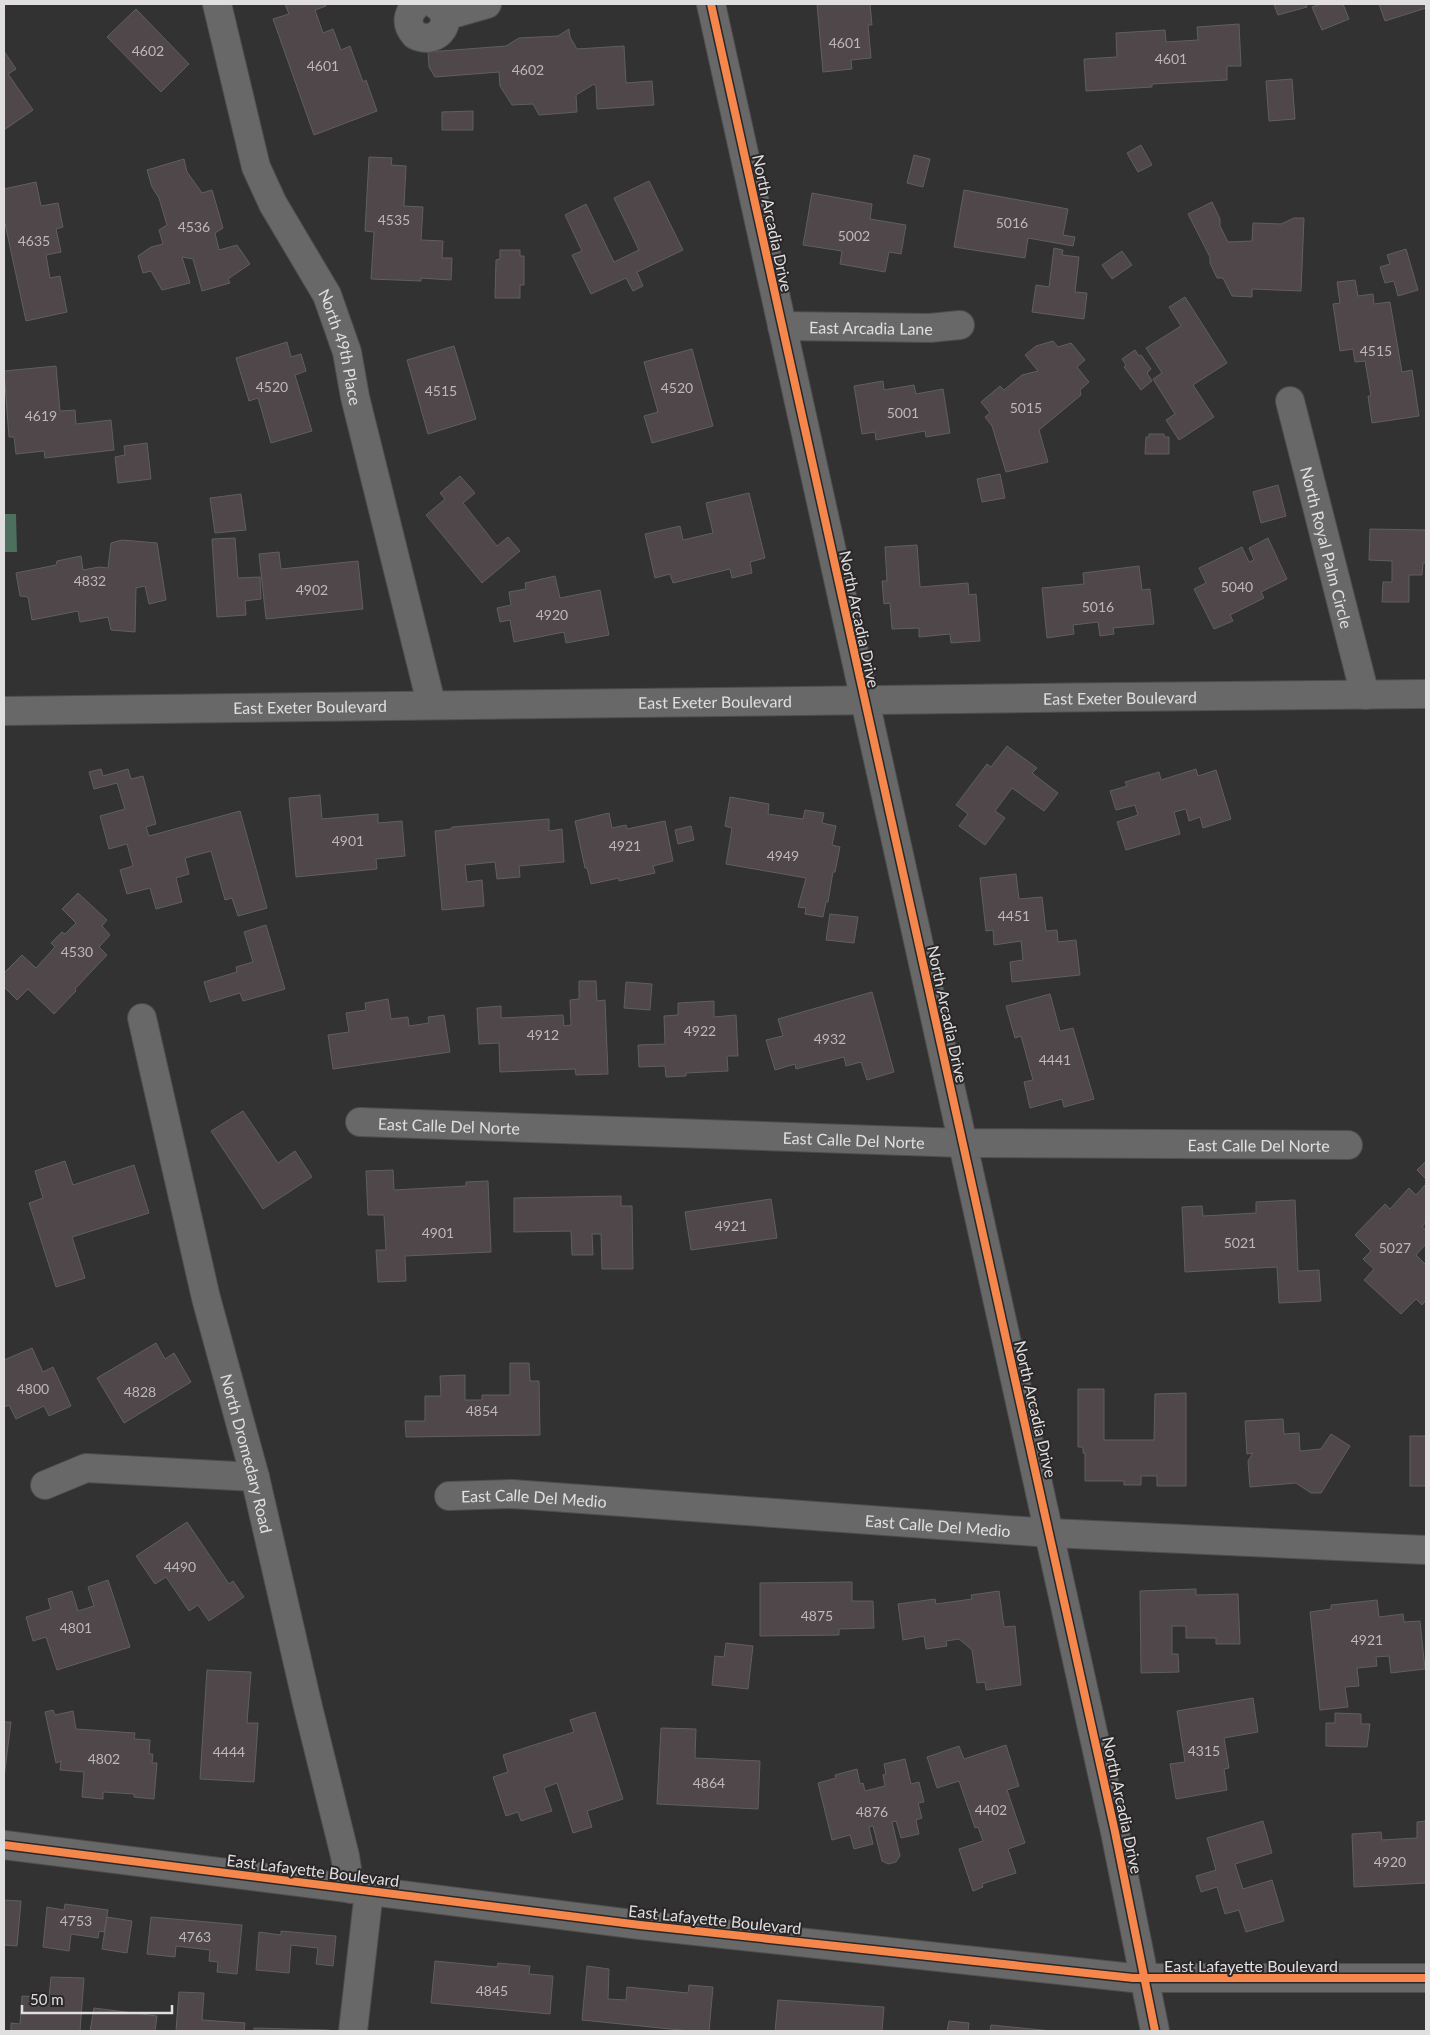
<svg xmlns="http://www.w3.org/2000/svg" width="1430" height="2035" viewBox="0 0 1430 2035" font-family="Lato,sans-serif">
  <rect width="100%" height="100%" fill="#333232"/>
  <!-- water -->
  <polygon fill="#4d6f5e" points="4,514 16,514 17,552 4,552"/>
  <!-- building -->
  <g fill="#4f4749" stroke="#605f5f">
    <polygon points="285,4 325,4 326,6 315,10 323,33 333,29 341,50 350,46 363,82 366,80 377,111 314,135 273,19 289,14"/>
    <polygon points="817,4 870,4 872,25 868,25 871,58 851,60 852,69 823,72"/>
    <polygon points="1274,4 1306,4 1307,7 1278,15"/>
    <polygon points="1321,4 1343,4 1349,19 1322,30 1312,7"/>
    <polygon points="1379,4 1425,4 1426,8 1385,21"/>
    <polygon points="136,9 189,64 161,92 107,37"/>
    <polygon points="1239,24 1241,66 1227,66 1227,80 1152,84 1152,87 1086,91 1084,59 1117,57 1116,33 1165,30 1166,42 1198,40 1197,27"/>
    <polygon points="569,29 570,37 577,49 624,46 626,83 652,81 654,105 597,109 596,87 594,84 576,95 577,112 539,115 533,104 512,105 500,86 499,72 435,77 429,67 428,52 506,46 519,38 558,36"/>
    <polygon points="4,51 16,69 8,74 33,110 4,130"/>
    <polygon points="1292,79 1295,119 1269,121 1266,81"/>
    <polygon points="473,111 473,130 442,130 442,112"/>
    <polygon points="1141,145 1152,165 1138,172 1127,153"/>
    <polygon points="914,155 930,159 923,187 907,183"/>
    <polygon points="369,157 392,158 391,165 406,166 404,206 423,207 421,240 443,241 442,258 452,258 451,280 421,278 421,281 371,279 374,232 365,231"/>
    <polygon points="184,159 187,172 202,193 212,190 223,228 215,233 219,250 237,245 250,264 228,279 230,283 202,291 193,259 182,257 190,283 162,290 151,271 143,273 138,256 151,247 163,244 159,230 167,225 159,198 152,187 147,170"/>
    <polygon points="649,181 683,250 637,272 643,286 633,291 626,278 591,294 572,255 582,251 565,215 586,204 614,262 639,250 614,198"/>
    <polygon points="36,182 41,206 58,203 63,227 56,229 61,252 46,255 50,278 60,276 67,312 26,321 4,219 4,189"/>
    <polygon points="964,190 1068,209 1063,235 1075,237 1073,246 1028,238 1025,258 954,247"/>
    <polygon points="812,193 872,204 870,219 906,225 901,254 889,252 885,272 840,264 842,251 803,245"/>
    <polygon points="1212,202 1220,219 1220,226 1228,242 1252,241 1253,223 1281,224 1294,218 1304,218 1301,291 1252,289 1252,297 1232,296 1223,278 1217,278 1210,263 1210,257 1188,214"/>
    <polygon points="1054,248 1063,250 1062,255 1079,257 1075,292 1087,293 1084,319 1032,312 1036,285 1049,287"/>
    <polygon points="1406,249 1418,290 1398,296 1394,281 1385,283 1380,267 1390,264 1387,255"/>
    <polygon points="500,250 520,250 520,256 524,256 524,285 520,285 520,298 495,298 496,260 500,259"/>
    <polygon points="1122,251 1132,265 1112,279 1102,265"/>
    <polygon points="1355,280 1358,296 1373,294 1374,304 1390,302 1402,372 1412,370 1419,416 1372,423 1368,396 1371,396 1365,361 1355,362 1353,349 1340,351 1333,304 1340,303 1337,282"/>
    <polygon points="1185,297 1227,363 1193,385 1214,417 1179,440 1166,420 1175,414 1153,379 1162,373 1146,348 1181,326 1169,307"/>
    <polygon points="1053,341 1058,347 1071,343 1085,360 1077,367 1089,382 1080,390 1081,395 1039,430 1048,462 1006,472 992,426 985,417 990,413 981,402 1000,386 1004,390 1022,375 1038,371 1025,355 1036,346"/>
    <polygon points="287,342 291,357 301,354 306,371 295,375 312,431 271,443 258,398 249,401 236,358"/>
    <polygon points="454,346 476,419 428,434 407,360"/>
    <polygon points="692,349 713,426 652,443 644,416 658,412 644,362"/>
    <polygon points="1135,350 1139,356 1141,355 1151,369 1147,373 1152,381 1141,390 1124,367 1126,365 1122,359"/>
    <polygon points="56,366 60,411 75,410 76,424 111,420 114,450 45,458 44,451 16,454 14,437 9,437 4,371"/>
    <polygon points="883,381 884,390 914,385 916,394 943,389 950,433 926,437 925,431 876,440 875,432 862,434 854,386"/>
    <polygon points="1149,434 1164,434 1164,437 1169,437 1169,454 1145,454 1146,437 1149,437"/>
    <polygon points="147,443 151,479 118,483 115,457 125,455 124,446"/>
    <polygon points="1000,474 1005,498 982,502 977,479"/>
    <polygon points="460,476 475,493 463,503 497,546 508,537 520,551 482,583 426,515 445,499 440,493"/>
    <polygon points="1278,485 1286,516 1261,523 1253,492"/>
    <polygon points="749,493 765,558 750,562 752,573 732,578 730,569 673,583 670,574 655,578 645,534 680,526 683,540 713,533 706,503"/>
    <polygon points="241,494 246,530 215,533 210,498"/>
    <polygon points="1370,529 1426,530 1426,563 1423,563 1422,575 1409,575 1409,602 1382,602 1383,582 1392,582 1392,561 1369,560"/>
    <polygon points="235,538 238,578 260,577 261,599 245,601 246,615 217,617 212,539"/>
    <polygon points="1268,538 1287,579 1261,592 1264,598 1230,615 1233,621 1214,629 1194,589 1206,583 1199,568 1242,547 1249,562 1254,560 1249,548"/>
    <polygon points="122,540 157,543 166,600 149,604 145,586 136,588 135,632 111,630 108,617 80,622 78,611 32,620 28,597 20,596 16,573 56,565 57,561 81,556 83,570 99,567 108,568 111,543"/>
    <polygon points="917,545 920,587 968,583 969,595 976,594 980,641 951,643 950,634 919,637 919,628 892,629 890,603 884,604 882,581 887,581 885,547"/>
    <polygon points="279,552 281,569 358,561 363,609 266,619 259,554"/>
    <polygon points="1139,566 1142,590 1150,589 1154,624 1113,628 1114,634 1100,636 1098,622 1073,625 1074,634 1047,638 1042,588 1084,584 1083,573"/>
    <polygon points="555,576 560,598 600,590 609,635 566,643 564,632 514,642 510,620 500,622 497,608 511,605 509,592 526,589 525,583"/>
    <polygon points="1007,746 1037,768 1032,773 1058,793 1044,811 1012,788 995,811 1005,818 985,845 959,826 968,814 956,805 987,764 991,767"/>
    <polygon points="101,769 103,776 128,769 131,779 143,776 156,824 146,827 149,836 240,811 267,908 238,916 232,898 225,900 211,851 185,858 189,874 176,878 182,902 156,909 150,888 127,894 120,870 133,866 127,844 109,849 100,816 125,809 117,783 94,789 89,772"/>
    <polygon points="1196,769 1198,776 1216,770 1231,819 1203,828 1200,817 1189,821 1186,809 1174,812 1180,834 1126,850 1117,822 1138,815 1135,805 1116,810 1110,791 1127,786 1125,782 1159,772 1161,780"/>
    <polygon points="320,795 322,819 378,814 378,823 402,821 405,856 376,859 377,869 296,877 289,798"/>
    <polygon points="730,797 769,804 768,814 803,819 805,810 824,813 822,823 836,826 832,845 840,847 835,872 833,872 828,902 826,902 823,917 805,914 806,908 798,907 806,878 726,864 732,828 725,826"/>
    <polygon points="609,813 612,828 626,825 627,829 665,821 673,861 653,866 655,873 619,881 619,878 591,884 587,868 585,868 575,821"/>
    <polygon points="549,819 549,831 562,829 564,862 519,866 520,877 497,879 495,862 465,865 467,882 482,880 484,906 442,910 435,831 451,829 452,827"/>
    <polygon points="691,826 694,840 678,844 675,830"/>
    <polygon points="1016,874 1019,899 1042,897 1046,931 1057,930 1058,942 1076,940 1080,975 1012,982 1010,962 1023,960 1021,941 994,945 993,930 986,931 980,878"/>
    <polygon points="78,893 107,920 102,926 110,935 99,947 107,955 75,989 76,991 54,1014 28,989 17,1000 4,987 4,973 22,955 36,968 55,947 51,943 62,932 65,934 76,923 62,909"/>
    <polygon points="830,914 858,917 854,943 826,940"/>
    <polygon points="266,925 285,989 243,1001 240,993 210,1002 204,982 237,972 236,967 253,962 244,932"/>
    <polygon points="579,981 596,981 597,1001 605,1000 608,1074 576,1075 575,1069 500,1072 499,1043 479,1044 477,1008 501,1006 501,1018 563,1015 564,1026 571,1025 570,1000 579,999"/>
    <polygon points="626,982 652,984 650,1010 624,1008"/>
    <polygon points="872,992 894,1072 867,1080 861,1062 846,1066 844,1057 796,1069 795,1064 775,1070 766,1040 783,1036 778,1019"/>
    <polygon points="1050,994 1060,1031 1073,1028 1094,1099 1064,1107 1062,1099 1030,1108 1024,1082 1033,1080 1021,1036 1015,1038 1006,1006"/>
    <polygon points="388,999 391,1019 408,1017 409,1026 429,1023 428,1017 444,1015 450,1052 333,1069 328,1035 349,1032 346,1013 366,1010 365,1003"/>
    <polygon points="714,1001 714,1017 736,1015 738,1056 727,1056 728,1071 686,1073 686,1076 666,1077 665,1066 639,1067 638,1045 665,1044 664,1016 678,1015 678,1003"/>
    <polygon points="243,1111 278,1163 295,1151 312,1177 263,1209 211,1131"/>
    <polygon points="65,1161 73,1185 134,1165 149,1213 72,1237 85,1278 56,1287 29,1203 43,1198 35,1171"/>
    <polygon points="1426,1161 1426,1179 1417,1170"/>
    <polygon points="393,1170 394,1190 466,1186 466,1182 488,1181 491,1252 405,1256 406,1281 378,1282 376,1250 386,1250 384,1215 368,1215 366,1171"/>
    <polygon points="1426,1184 1426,1222 1422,1227 1426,1230 1426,1244 1416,1255 1426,1265 1426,1300 1422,1305 1416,1299 1401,1314 1364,1280 1374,1269 1363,1259 1371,1251 1355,1235 1385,1204 1390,1209 1409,1188 1416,1195"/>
    <polygon points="621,1196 621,1206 632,1206 633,1269 602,1269 601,1234 592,1234 593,1255 572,1255 571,1231 514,1232 514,1198"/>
    <polygon points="771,1199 777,1238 691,1250 685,1212"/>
    <polygon points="1295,1200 1298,1271 1319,1270 1321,1301 1279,1303 1277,1267 1185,1272 1182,1207 1202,1206 1203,1216 1256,1213 1256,1202"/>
    <polygon points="156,1343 165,1359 174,1353 191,1382 124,1423 97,1378"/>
    <polygon points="32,1348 43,1372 53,1367 71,1406 49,1416 44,1406 16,1419 9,1405 4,1407 4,1360"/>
    <polygon points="510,1363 529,1363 530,1381 539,1381 540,1435 406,1437 405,1421 425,1421 425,1396 441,1396 440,1376 465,1375 465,1400 482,1400 482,1395 510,1395"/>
    <polygon points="1078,1389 1104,1389 1104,1440 1154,1440 1155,1394 1186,1393 1186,1486 1157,1486 1157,1476 1141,1476 1141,1485 1124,1485 1124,1481 1085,1481 1085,1453 1083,1453 1083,1447 1078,1447"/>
    <polygon points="1283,1419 1284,1434 1299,1433 1300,1451 1321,1449 1331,1434 1350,1446 1321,1493 1311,1493 1296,1483 1250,1487 1248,1461 1253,1453 1247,1454 1245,1421"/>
    <rect x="1410" y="1436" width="16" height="50"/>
    <polygon points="187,1522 229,1584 233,1581 244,1597 209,1621 198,1605 189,1611 166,1577 155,1584 136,1556"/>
    <polygon points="108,1580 130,1647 57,1670 46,1637 33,1641 26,1617 51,1609 48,1599 72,1591 78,1611 94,1606 88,1587"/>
    <polygon points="852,1582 852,1601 873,1601 874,1628 839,1629 839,1635 760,1636 760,1583"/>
    <polygon points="1196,1589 1196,1595 1238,1594 1240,1644 1216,1644 1216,1638 1186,1638 1186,1626 1172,1626 1172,1654 1178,1654 1179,1672 1141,1673 1140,1591"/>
    <polygon points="999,1591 1004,1627 1015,1626 1021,1685 986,1690 985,1682 977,1683 972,1650 959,1639 946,1641 947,1646 926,1649 924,1636 903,1640 898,1604 935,1599 936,1604 972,1599 971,1595"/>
    <polygon points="1377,1600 1379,1617 1403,1614 1404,1622 1420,1621 1425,1669 1391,1673 1389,1656 1376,1657 1377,1666 1357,1668 1359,1686 1345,1687 1348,1707 1320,1710 1310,1612 1331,1609 1331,1605"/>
    <polygon points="726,1643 753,1646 748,1689 712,1685 715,1656 724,1657"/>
    <polygon points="207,1670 251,1672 247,1723 258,1723 254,1782 200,1779"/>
    <polygon points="1253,1698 1258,1732 1224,1738 1229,1768 1224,1769 1227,1790 1176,1799 1170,1764 1185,1762 1177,1711"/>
    <polygon points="53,1710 55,1715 73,1711 76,1729 135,1733 134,1739 150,1740 149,1754 153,1754 152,1763 157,1763 154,1799 134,1797 134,1794 103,1792 103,1799 82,1797 84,1772 60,1770 61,1761 56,1763 45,1712"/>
    <polygon points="595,1712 623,1799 587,1811 592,1827 573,1833 557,1783 544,1788 552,1811 521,1821 518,1812 506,1816 493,1777 508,1772 503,1755 574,1732 570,1720"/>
    <polygon points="1335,1713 1361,1714 1361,1724 1370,1724 1367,1747 1326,1746 1326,1723 1335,1723"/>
    <polygon points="4,1722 11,1722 4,1777"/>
    <polygon points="661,1728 696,1729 695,1758 760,1761 758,1809 657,1804"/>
    <polygon points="1006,1745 1019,1786 1007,1790 1025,1843 1008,1849 1016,1873 982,1884 983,1887 973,1891 959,1849 983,1841 978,1827 975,1828 959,1781 937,1788 927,1757 959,1746 964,1759"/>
    <polygon points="905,1759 911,1784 919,1782 924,1802 918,1803 922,1818 916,1820 919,1834 901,1838 896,1821 892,1822 900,1856 896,1862 888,1864 882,1861 873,1826 869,1827 873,1844 854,1849 850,1835 832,1840 818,1783 836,1778 835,1775 857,1769 860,1784 863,1783 865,1791 885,1786 883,1775 886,1774 884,1764"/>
    <polygon points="1263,1821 1272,1853 1235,1864 1243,1889 1272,1880 1284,1921 1246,1932 1239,1910 1225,1914 1217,1887 1201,1892 1196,1876 1216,1870 1207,1838"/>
    <polygon points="1426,1821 1426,1883 1354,1887 1352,1834 1381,1832 1382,1840 1417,1838 1417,1822"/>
    <polygon points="4,1900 21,1901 17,1946 4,1945"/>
    <polygon points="65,1904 108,1910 104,1932 99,1931 98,1938 71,1934 69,1951 43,1947 47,1907 64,1910"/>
    <polygon points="107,1917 132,1921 127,1953 102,1949"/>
    <polygon points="151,1917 242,1925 237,1974 217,1972 218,1962 209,1961 210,1950 176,1946 175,1957 147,1954"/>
    <polygon points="281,1931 336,1936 333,1966 316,1964 318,1948 291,1945 289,1973 256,1970 259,1932 281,1935"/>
    <polygon points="435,1961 497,1967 498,1963 530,1966 529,1974 553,1976 550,2014 431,2003"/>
    <polygon points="587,1966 609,1969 608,1999 626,2000 627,1987 688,1993 689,1985 713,1987 709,2031 690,2031 582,2020"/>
    <polygon points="51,1977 84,1978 80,2031 11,2031 11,2023 20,2024 22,1996 49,1997"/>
    <polygon points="179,1992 204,1993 202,2020 245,2023 244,2031 176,2031"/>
    <polygon points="778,2000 884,2007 882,2031 775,2031"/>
    <polygon points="94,2008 157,2016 155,2031 90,2031"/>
    <polygon points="949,2021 969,2023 968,2031 973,2031 947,2031"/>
    <polygon points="991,2025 1052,2031 990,2031"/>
    <polygon points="254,2028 329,2030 329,2031 254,2031"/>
  </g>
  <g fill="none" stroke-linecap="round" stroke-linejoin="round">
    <!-- minor casing -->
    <g stroke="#4f4e4e" stroke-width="30">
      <g id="minor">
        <path id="s1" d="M217,4L256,167L273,204L327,295L347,352L355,397L431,703"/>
        <path d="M418,4C407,13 405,24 415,35C439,47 457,18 435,4"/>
        <polyline points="711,4 1115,1832 1155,2031"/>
        <polyline points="445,16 487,4"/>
        <path id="s2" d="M782,326L930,328L960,325"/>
        <path id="s3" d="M1290,401L1365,695"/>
        <path id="s4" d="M4,711C478,702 952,699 1426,694"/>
        <path id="s5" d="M142,1018L206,1298L255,1477L308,1707L345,1856L350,1889"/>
        <path id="s6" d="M360,1122L962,1143L1348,1145"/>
        <polyline points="45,1485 86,1468 255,1477"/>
        <path id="s7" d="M449,1496L512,1494L1050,1533L1426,1550"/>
        <polyline points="4,1845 640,1925 1133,1978 1426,1978"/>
        <polyline points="353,2031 369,1891"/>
      </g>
    </g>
    <!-- minor -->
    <use href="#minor" stroke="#696868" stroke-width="28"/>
    <!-- cycleway casing -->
    <g stroke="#2a2728" stroke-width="11">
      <g id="cycleway">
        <polyline points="711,4 1115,1832 1155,2031"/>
        <polyline points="4,1845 640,1925 1133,1978 1426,1978"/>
      </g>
    </g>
    <!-- cycleway -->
    <use href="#cycleway" stroke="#f5874c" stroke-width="8"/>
  </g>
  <g text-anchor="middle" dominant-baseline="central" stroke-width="4" stroke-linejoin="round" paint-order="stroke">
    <!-- number labels -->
    <g font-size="14" fill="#bcb8b9">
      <text x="845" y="42">4601</text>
      <text x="148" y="50">4602</text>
      <text x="1171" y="58">4601</text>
      <text x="323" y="65">4601</text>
      <text x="528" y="69">4602</text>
      <text x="394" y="219">4535</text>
      <text x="1012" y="222">5016</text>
      <text x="194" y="226">4536</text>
      <text x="854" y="235">5002</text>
      <text x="34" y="240">4635</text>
      <text x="1376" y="350">4515</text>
      <text x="272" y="386">4520</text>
      <text x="677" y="387">4520</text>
      <text x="441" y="390">4515</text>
      <text x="1026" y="407">5015</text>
      <text x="903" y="412">5001</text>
      <text x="41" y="415">4619</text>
      <text x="90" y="580">4832</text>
      <text x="1237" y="586">5040</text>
      <text x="312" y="589">4902</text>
      <text x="1098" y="606">5016</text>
      <text x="552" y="614">4920</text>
      <text x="348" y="840">4901</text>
      <text x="625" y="845">4921</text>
      <text x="783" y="855">4949</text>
      <text x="1014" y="915">4451</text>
      <text x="77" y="951">4530</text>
      <text x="700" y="1030">4922</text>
      <text x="543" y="1034">4912</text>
      <text x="830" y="1038">4932</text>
      <text x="1055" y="1059">4441</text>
      <text x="731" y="1225">4921</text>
      <text x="438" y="1232">4901</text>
      <text x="1240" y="1242">5021</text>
      <text x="1395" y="1247">5027</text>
      <text x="33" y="1388">4800</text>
      <text x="140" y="1391">4828</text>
      <text x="482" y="1410">4854</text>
      <text x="180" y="1566">4490</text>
      <text x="817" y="1615">4875</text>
      <text x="76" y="1627">4801</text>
      <text x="1367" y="1639">4921</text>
      <text x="1204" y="1750">4315</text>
      <text x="229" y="1751">4444</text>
      <text x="104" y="1758">4802</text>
      <text x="709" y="1782">4864</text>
      <text x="991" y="1809">4402</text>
      <text x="872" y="1811">4876</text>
      <text x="1390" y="1861">4920</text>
      <text x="76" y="1920">4753</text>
      <text x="195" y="1936">4763</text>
      <text x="492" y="1990">4845</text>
    </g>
    <!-- street labels -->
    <g font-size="16" fill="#e0dede" stroke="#2a2728">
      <text transform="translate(773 223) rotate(78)">North Arcadia Drive</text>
      <text stroke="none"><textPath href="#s2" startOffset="89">East Arcadia Lane</textPath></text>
      <text stroke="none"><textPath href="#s1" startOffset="368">North 49th Place</textPath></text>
      <text stroke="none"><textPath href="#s3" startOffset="151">North Royal Palm Circle</textPath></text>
      <text transform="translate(860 619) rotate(78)">North Arcadia Drive</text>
      <text stroke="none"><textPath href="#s4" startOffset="1116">East Exeter Boulevard</textPath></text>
      <text stroke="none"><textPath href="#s4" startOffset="711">East Exeter Boulevard</textPath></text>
      <text stroke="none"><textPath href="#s4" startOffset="306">East Exeter Boulevard</textPath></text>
      <text transform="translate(948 1014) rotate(78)">North Arcadia Drive</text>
      <text stroke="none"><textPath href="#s6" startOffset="89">East Calle Del Norte</textPath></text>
      <text stroke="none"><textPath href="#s6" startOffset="494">East Calle Del Norte</textPath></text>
      <text stroke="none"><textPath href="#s6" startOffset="899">East Calle Del Norte</textPath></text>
      <text transform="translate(1036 1409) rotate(77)">North Arcadia Drive</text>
      <text stroke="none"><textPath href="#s5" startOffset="448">North Dromedary Road</textPath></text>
      <text stroke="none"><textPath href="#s7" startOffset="85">East Calle Del Medio</textPath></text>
      <text stroke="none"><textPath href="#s7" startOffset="490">East Calle Del Medio</textPath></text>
      <text transform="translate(1123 1805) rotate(78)">North Arcadia Drive</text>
      <text transform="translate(313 1870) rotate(7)">East Lafayette Boulevard</text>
      <text transform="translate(715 1919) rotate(6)">East Lafayette Boulevard</text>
      <text x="1251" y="1965">East Lafayette Boulevard</text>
    </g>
  </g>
  <!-- border -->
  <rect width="1430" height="2035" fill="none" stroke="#e0dede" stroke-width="10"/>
  <!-- scale -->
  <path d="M22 2005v8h150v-8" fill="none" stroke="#e0dede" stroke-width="2.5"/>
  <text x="30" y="2005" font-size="15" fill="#e0dede" stroke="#2a2728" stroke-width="4" paint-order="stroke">50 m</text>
</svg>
